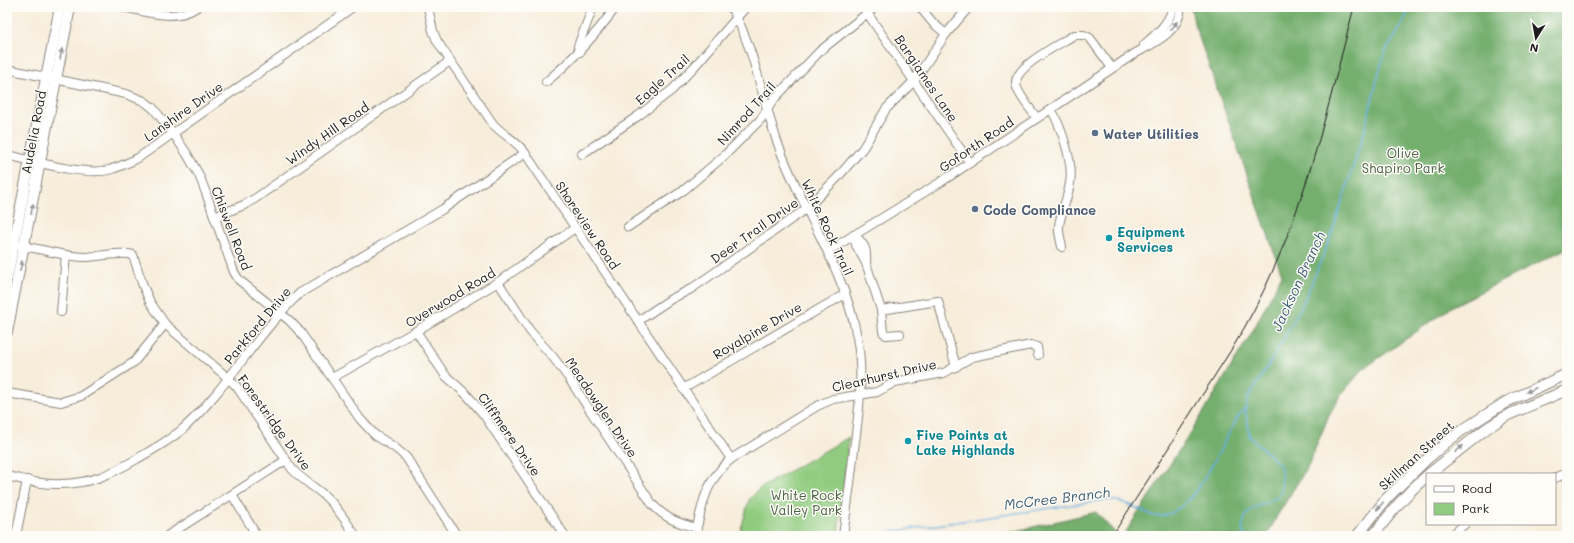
<svg xmlns="http://www.w3.org/2000/svg" width="1574" height="543" viewBox="0 0 1574 543" font-family="Mali,sans-serif">
  <rect width="100%" height="100%" fill="#fdfcf7"/>
  <filter id="ink" filterUnits="userSpaceOnUse"><feTurbulence type="fractalNoise" baseFrequency=".025" numOctaves="2"/><feDisplacementMap in="SourceGraphic" scale="8" xChannelSelector="R" yChannelSelector="G"/><feConvolveMatrix kernelMatrix="1 2 1 2 8 2 1 2 1" color-interpolation-filters="sRGB"/></filter>
  <filter id="wash" filterUnits="userSpaceOnUse"><feTurbulence type="fractalNoise" baseFrequency=".012" numOctaves="4" result="noise"/><feDisplacementMap in="SourceGraphic" scale="16" xChannelSelector="R" yChannelSelector="G"/><feGaussianBlur stdDeviation="0.9" result="paint"/><feColorMatrix in="noise" values="0 0 0 0 0 0 0 0 0 0 0 0 0 0 0 0 0 1.4 0 .05"/><feComposite in="paint" operator="in"/></filter>
  <g filter="url(#wash)">
    <rect width="100%" height="100%" fill="#f7eddb"/>
    <!-- green -->
    <polygon fill="#90cb7f" stroke="#56744e" points="849,437 838,536 739,536 749,500 760,488"/>
    <!-- forest -->
    <g fill="#74af6e" stroke="#486645">
      <polygon points="1191,7 1567,7 1567,248 1453,306 1362,370 1340,396 1329,415 1308,466 1277,516 1267,536 1123,536 1197,423 1252,332 1282,275 1194,23"/>
      <polygon points="1096,512 1118,536 995,536"/>
    </g>
    <!-- water -->
    <polygon fill="#66afde" stroke="#41667d" points="1567,54 1567,88 1563,72"/>
    <g fill="none" stroke-linecap="round" stroke-linejoin="round">
      <!-- stream -->
      <g stroke="#66afde" stroke-width="1.5">
        <path d="M862,536L1105,500C1119,499 1130,505 1143,511C1146,512 1151,515 1154,516C1192,521 1220,447 1235,422C1237,417 1241,413 1244,409"/>
        <polyline points="1244,536 1242,528 1245,517 1252,509 1276,498 1281,492 1282,477 1280,465 1250,437 1245,409 1249,396 1273,358 1302,305 1313,280 1332,233 1364,133 1379,72 1385,52 1401,27 1410,7"/>
      </g>
    </g>
  </g>
  <g filter="url(#ink)">
    <g fill="none" stroke-linecap="round" stroke-linejoin="round">
      <!-- minor casing -->
      <g stroke="#8a847c" stroke-width="10">
        <g id="minor">
          <path d="M123,7C147,12 175,22 197,7"/>
          <path d="M428,7L433,31L437,41L493,124C503,135 517,141 525,153L731,459"/>
          <path d="M731,7C755,49 762,99 778,144C802,210 844,267 857,337C864,374 859,413 854,449C851,478 847,507 843,536"/>
          <polyline points="863,7 970,163"/>
          <polyline points="920,7 933,23 946,34"/>
          <path d="M1144,45C1156,34 1169,24 1173,7"/>
          <polyline points="580,52 578,46 593,7"/>
          <polyline points="7,69 126,94 144,101 153,108 173,133 187,154 199,175 206,193 234,272 239,280 290,321 301,333 360,419 375,435 394,447 406,457 457,536"/>
          <path d="M546,82C574,59 594,37 616,7"/>
          <path d="M1051,109C1061,126 1074,164 1070,183C1068,198 1061,211 1059,226C1058,232 1061,240 1062,247"/>
          <path d="M1037,118C1031,110 1016,92 1016,83C1015,66 1060,44 1074,35H1084L1090,38L1112,68"/>
          <polyline points="582,154 638,116 672,90 694,67 746,7"/>
          <path d="M7,155C34,161 83,176 109,170C119,167 128,163 138,158L353,7"/>
          <polyline points="214,217 244,205 256,198 450,61"/>
          <polyline points="628,227 684,190 724,156 761,119 774,99 820,51 875,7"/>
          <polyline points="854,235 856,245 866,263 881,310 938,301 956,367"/>
          <path d="M854,235C865,244 867,249 866,263"/>
          <path d="M7,245C33,245 58,256 84,257C96,257 125,251 133,255L143,286L150,302L165,324L228,378L237,387L292,469C302,480 315,487 326,497C338,508 346,522 356,536"/>
          <path d="M828,251L941,182L1134,54C1154,43 1179,33 1181,7"/>
          <path d="M498,282L530,331L553,357L568,377L652,504C666,519 678,523 697,528"/>
          <polyline points="881,310 883,332 886,335 900,334"/>
          <polyline points="61,312 66,255"/>
          <polyline points="638,321 671,299 691,289 806,209 838,177 863,148 886,109 914,81 946,34 969,7"/>
          <polyline points="416,331 445,375 467,395 484,415 565,536"/>
          <polyline points="332,378 416,331 498,282 575,228"/>
          <polyline points="683,389 845,294"/>
          <polyline points="7,393 61,402 81,396 134,362 165,324"/>
          <path d="M7,476C25,480 43,485 61,484C89,484 111,474 135,460C152,450 171,440 185,427C228,387 257,333 300,293L443,209L525,153"/>
          <polyline points="1555,478 1567,473"/>
          <polyline points="232,495 257,536"/>
          <polyline points="16,536 27,480"/>
          <polyline points="167,536 286,460"/>
          <path d="M695,536C703,503 704,483 731,459L817,406L833,399L877,392L895,382L944,373L972,357L1031,345L1037,347L1038,355"/>
          <polyline points="1451,536 1465,524"/>
        </g>
      </g>
      <!-- major casing -->
      <g stroke="#8a847c" stroke-width="12">
        <g id="major">
          <polyline points="7,278 60,7"/>
          <polyline points="7,332 70,7"/>
          <polyline points="1429,474 1487,428 1508,415 1567,390"/>
          <polyline points="1357,536 1387,498 1427,459 1447,442 1461,431 1506,402 1567,374"/>
          <path d="M1373,536C1389,515 1406,493 1427,476"/>
        </g>
      </g>
      <!-- minor -->
      <use href="#minor" stroke="#fff" stroke-width="8"/>
      <!-- major -->
      <use href="#major" stroke="#fff" stroke-width="10"/>
      <!-- tram -->
      <path stroke="#1c1c1c" stroke-width="1" d="M1112,536L1233,347C1298,241 1323,126 1354,7"/>
    </g>
    <!-- one-way arrows -->
    <defs><path id="oneway-solid" d="M-6-.8H1V-3.2L6.5 0L1 3.2V.8H-6Z"/></defs>
    <g fill="#999">
      <use href="#oneway-solid" transform="translate(1174 26) rotate(-53)"/>
      <use href="#oneway-solid" transform="translate(61 54) rotate(-79)"/>
      <use href="#oneway-solid" transform="translate(32 209) rotate(-79)"/>
      <use href="#oneway-solid" transform="translate(21 266) rotate(-78)"/>
      <use href="#oneway-solid" transform="translate(1531 390) rotate(155)"/>
      <use href="#oneway-solid" transform="translate(1459 449) rotate(-40)"/>
      <use href="#oneway-solid" transform="translate(1380 506) rotate(130)"/>
    </g>
  </g>
  <!-- markers -->
  <g fill="#5c6f8a" stroke="#fdfcf7" stroke-width="1.5">
    <circle cx="1095" cy="133" r="4"/>
    <circle cx="975" cy="209" r="4"/>
  </g>
  <g fill="#0f9aa8" stroke="#fdfcf7" stroke-width="1.5">
    <circle cx="1109" cy="238" r="4"/>
    <circle cx="908" cy="441" r="4"/>
  </g>
  <g text-anchor="middle" dominant-baseline="central" stroke-width="3" stroke-linejoin="round" paint-order="stroke">
    <!-- street labels -->
    <g font-size="13" fill="#1c1c1c" stroke="#fdfcf7">
      <text transform="translate(927 78) rotate(56)">Bargiames Lane</text>
      <text transform="translate(662 79) rotate(-42)">Eagle Trail</text>
      <text transform="translate(183 111) rotate(-35)">Lanshire Drive</text>
      <text transform="translate(746 113) rotate(-48)">Nimrod Trail</text>
      <text transform="translate(33 132) rotate(-79)">Audelia Road</text>
      <text transform="translate(327 133) rotate(-35)">Windy Hill Road</text>
      <text transform="translate(976 144) rotate(-34)">Goforth Road</text>
      <text transform="translate(588 225) rotate(56)">Shoreview Road</text>
      <text transform="translate(828 227) rotate(65)">White Rock Trail</text>
      <text transform="translate(232 228) rotate(69)">Chiswell Road</text>
      <text transform="translate(754 230) rotate(-35)">Deer Trail Drive</text>
      <text transform="translate(450 297) rotate(-31)">Overwood Road</text>
      <text transform="translate(257 325) rotate(-50)">Parkford Drive</text>
      <text transform="translate(757 330) rotate(-30)">Royalpine Drive</text>
      <text transform="translate(884 375) rotate(-13)">Clearhurst Drive</text>
      <text transform="translate(602 407) rotate(56)">Meadowglen Drive</text>
      <text transform="translate(275 422) rotate(54)">Forestridge Drive</text>
      <text transform="translate(510 434) rotate(55)">Cliffmere Drive</text>
      <text transform="translate(1416 455) rotate(-42)">Skillman Street</text>
    </g>
    <!-- service labels -->
    <g font-size="13" font-weight="bold" fill="#4e5e75" stroke="#fdfcf7" text-anchor="start">
      <text x="1103" y="133">Water Utilities</text>
      <text x="983" y="209">Code Compliance</text>
    </g>
    <!-- park labels -->
    <g font-size="13" fill="#4a6244" stroke="#fdfcf7">
      <text x="1403" y="152">Olive<tspan x="1403" dy="15">Shapiro Park</tspan></text>
      <text x="806" y="494">White Rock<tspan x="806" dy="15">Valley Park</tspan></text>
    </g>
    <!-- culture labels -->
    <g font-size="13" font-weight="bold" fill="#0d838f" stroke="#fdfcf7" text-anchor="start">
      <text x="1117" y="231">Equipment<tspan x="1117" dy="15">Services</tspan></text>
      <text x="916" y="434">Five Points at<tspan x="916" dy="15">Lake Highlands</tspan></text>
    </g>
    <!-- water labels -->
    <g font-size="14" font-style="italic" fill="#3d5e73" stroke="#fdfcf7">
      <text transform="translate(1298 281) rotate(-65)">Jackson Branch</text>
      <text transform="translate(1057 498) rotate(-7)">McCree Branch</text>
    </g>
  </g>
  <!-- margin -->
  <rect width="1574" height="543" fill="none" stroke="#fdfcf7" stroke-width="24"/>
  <!-- legend -->
  <rect x="1426" y="473" width="130" height="52" fill="#fdfcf7" stroke="#a3a29f"/>
  <rect x="1434" y="486" width="20" height="6" fill="#ffffff" stroke="#a3a29f"/>
  <text x="1462" y="493" font-size="12" fill="#1c1c1c">Road</text>
  <rect x="1434" y="503" width="20" height="12" fill="#90cb7f" stroke="#a3a29f"/>
  <text x="1462" y="513" font-size="12" fill="#1c1c1c">Park</text>
  <!-- north arrow -->
  <g transform="translate(1536 38) rotate(191)" stroke="#fdfcf7" stroke-width="3" paint-order="stroke">
  <path d="M0-3L7 15L0 10L-7 15Z" fill="#1c1c1c"/>
  <text y="-6" font-size="11" font-weight="bold" text-anchor="middle" fill="#1c1c1c">N</text>
  </g>
</svg>
